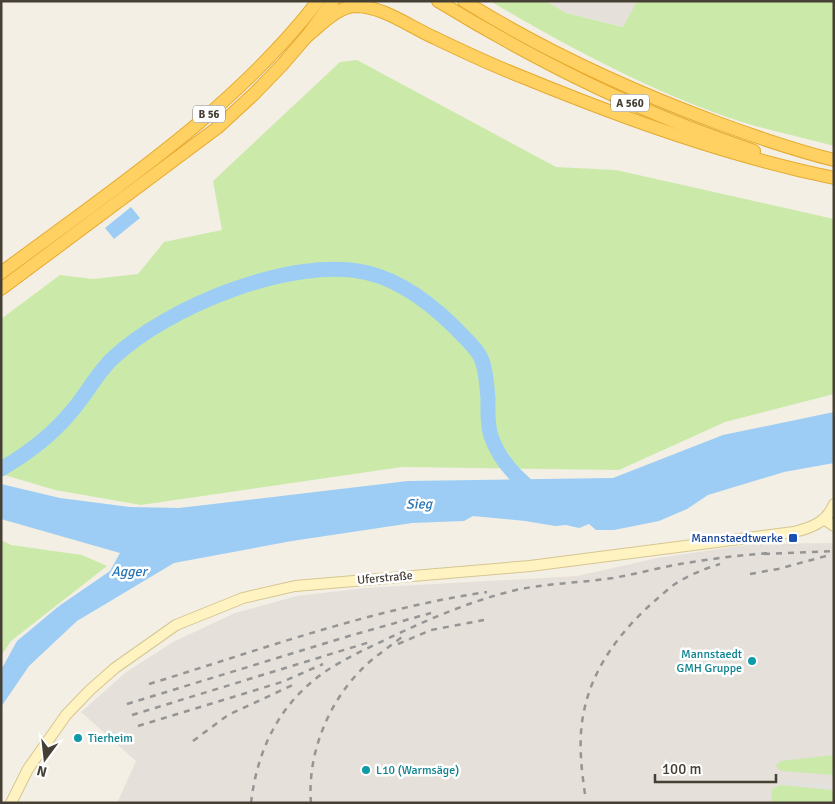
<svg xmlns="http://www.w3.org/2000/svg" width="835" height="804" viewBox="0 0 835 804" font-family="Signika,sans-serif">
  <rect width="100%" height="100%" fill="#f3efe4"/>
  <!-- industrial -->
  <g fill="#e5e0d9">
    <polygon points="546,1 637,1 624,27 566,13"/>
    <polygon points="834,543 834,803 117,803 136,761 81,712 125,673 173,642 235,613 297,596 365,588 577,576 658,558 753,544"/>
  </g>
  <!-- green -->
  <g fill="#cbeaaa">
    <path d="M490,1H546L566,13L623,27L637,1H834V146C798,136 761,129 727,117C644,88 565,45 490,1Z"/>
    <polygon points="357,60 556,167 616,170 834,219 834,394 725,422 619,470 402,467 141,505 55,490 1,474 1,319 60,275 93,279 138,274 164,242 222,230 213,181 340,62"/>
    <polygon points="1,540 11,545 82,555 107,566 11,641 1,656"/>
    <polygon points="834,755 834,775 782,771 777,768 776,765 781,761"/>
    <polygon points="780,785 832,790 834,791 834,803 771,803 772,789"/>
  </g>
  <!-- parking -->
  <polygon fill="#e3e1dd" points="781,780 834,785 834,789 780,784"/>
  <!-- water -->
  <g fill="#9dcdf4">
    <polygon points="131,207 140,218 114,239 105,228"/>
    <polygon points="834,412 834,463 784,472 708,495 687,509 659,521 614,530 596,530 589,524 579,528 566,525 555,526 525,521 473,516 464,521 412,523 292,541 174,563 77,621 29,666 1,707 1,670 17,641 59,606 110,571 120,553 1,519 1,484 60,498 130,507 179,508 408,481 613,478 723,435"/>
  </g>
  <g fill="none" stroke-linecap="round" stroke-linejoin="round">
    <!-- river -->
    <path stroke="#9dcdf4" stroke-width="15" d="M1,469C27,454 52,435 71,412C86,395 97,373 113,358C167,307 293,255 368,273C406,282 441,312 467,340C472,345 478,352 481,358C486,369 487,386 488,399C488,411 487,424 491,436C499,460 515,477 535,492"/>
    <!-- secondary casing -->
    <g stroke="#d6c691" stroke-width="12">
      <g id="secondary">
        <polyline points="824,519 834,526"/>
        <path d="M11,803L28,769L66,715L90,690L115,668L176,625L243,598L295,586L530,566L794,532C811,528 827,522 834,504"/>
      </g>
    </g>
    <!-- highway casing -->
    <g stroke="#e5a92c" stroke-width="14">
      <g id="highway">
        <path d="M438,1C515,48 595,90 678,123C703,133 729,142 754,151"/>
        <path d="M464,1C544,51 629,90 718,123C756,137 794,150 834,160"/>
        <path d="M307,36C320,26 337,7 355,6C383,6 410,27 435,38C464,52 494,66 525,78C625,119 728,156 834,178"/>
        <path d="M1,273C112,190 233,111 318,1"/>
        <polyline points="1,289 217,128 254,94 282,65 307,36 333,1"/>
      </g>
    </g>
    <!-- secondary -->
    <use href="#secondary" stroke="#fff3c2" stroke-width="10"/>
    <!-- highway -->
    <use href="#highway" stroke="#ffd163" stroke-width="12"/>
    <!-- rail -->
    <g stroke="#959595" stroke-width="2.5" stroke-dasharray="6 6" stroke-linecap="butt">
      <polyline points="764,554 834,551"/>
      <polyline points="750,574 778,569 826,556"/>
      <polyline points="398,644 431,630 484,620"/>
      <path d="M149,684C260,650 371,609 487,592"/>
      <polyline points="127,704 349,636 431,613"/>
      <polyline points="132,715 370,642"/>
      <polyline points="138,726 282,682 323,664"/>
      <polyline points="193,741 228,715 295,684"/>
      <path d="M585,794C581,767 578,738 584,711C593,666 623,628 658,598C663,594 669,588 675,584C689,575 704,569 720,564"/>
      <path d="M251,803C258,742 286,692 341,662C358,652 377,644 395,635C434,617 474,600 516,590C548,583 581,583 613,578C636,574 658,568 680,564C710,559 740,555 770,553"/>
      <path d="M311,803C307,756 327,705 360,671C372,658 388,648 402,637"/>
    </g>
  </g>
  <!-- markers -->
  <rect fill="#1a4fb4" stroke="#fff" stroke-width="2" x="788" y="533" width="10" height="10" rx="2.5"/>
  <g fill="#0f9aa8" stroke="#fff" stroke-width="2">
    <circle cx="752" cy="661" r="5"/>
    <circle cx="78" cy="738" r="5"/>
    <circle cx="366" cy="770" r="5"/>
  </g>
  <g text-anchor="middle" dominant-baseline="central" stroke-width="5" stroke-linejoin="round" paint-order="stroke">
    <!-- shield labels -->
    <g fill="#fff" stroke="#7e7971" stroke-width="1">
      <rect x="611" y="94.5" width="38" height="17" rx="4"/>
      <rect x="193" y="105.5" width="32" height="17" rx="4"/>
    </g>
    <g font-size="11" font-weight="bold" fill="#463f34">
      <text x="630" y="103">A 560</text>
      <text x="209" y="114">B 56</text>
    </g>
    <!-- transit labels -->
    <g font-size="12" fill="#164399" stroke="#fff" text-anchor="end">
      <text x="783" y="538">Mannstaedtwerke</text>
    </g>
    <!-- street labels -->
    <g font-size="12" fill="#463f34" stroke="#fff">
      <text transform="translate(385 578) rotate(-5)">Uferstraße</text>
    </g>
    <!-- culture labels -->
    <g font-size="12" fill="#0d838f" stroke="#fff" text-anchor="start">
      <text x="742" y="654" text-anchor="end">Mannstaedt<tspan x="742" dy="14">GMH Gruppe</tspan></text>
      <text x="88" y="738">Tierheim</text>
      <text x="376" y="770">L10 (Warmsäge)</text>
    </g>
    <!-- water labels -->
    <g font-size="14" font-style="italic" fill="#2875b7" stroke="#fff">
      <text transform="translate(419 504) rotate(-1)">Sieg</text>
      <text x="129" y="571">Agger</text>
    </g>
  </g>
  <!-- border -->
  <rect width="835" height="804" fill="none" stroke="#463f34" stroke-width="5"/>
  <!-- north arrow -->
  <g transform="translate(45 759) rotate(195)" stroke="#ffffff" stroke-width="4" paint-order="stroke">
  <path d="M0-4L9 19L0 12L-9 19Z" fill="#463f34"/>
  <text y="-8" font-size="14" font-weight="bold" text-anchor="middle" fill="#463f34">N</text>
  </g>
  <!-- scale -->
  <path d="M655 774v8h121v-8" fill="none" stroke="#463f34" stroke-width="2.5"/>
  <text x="662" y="774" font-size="15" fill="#463f34" stroke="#ffffff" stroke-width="4" paint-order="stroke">100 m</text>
</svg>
